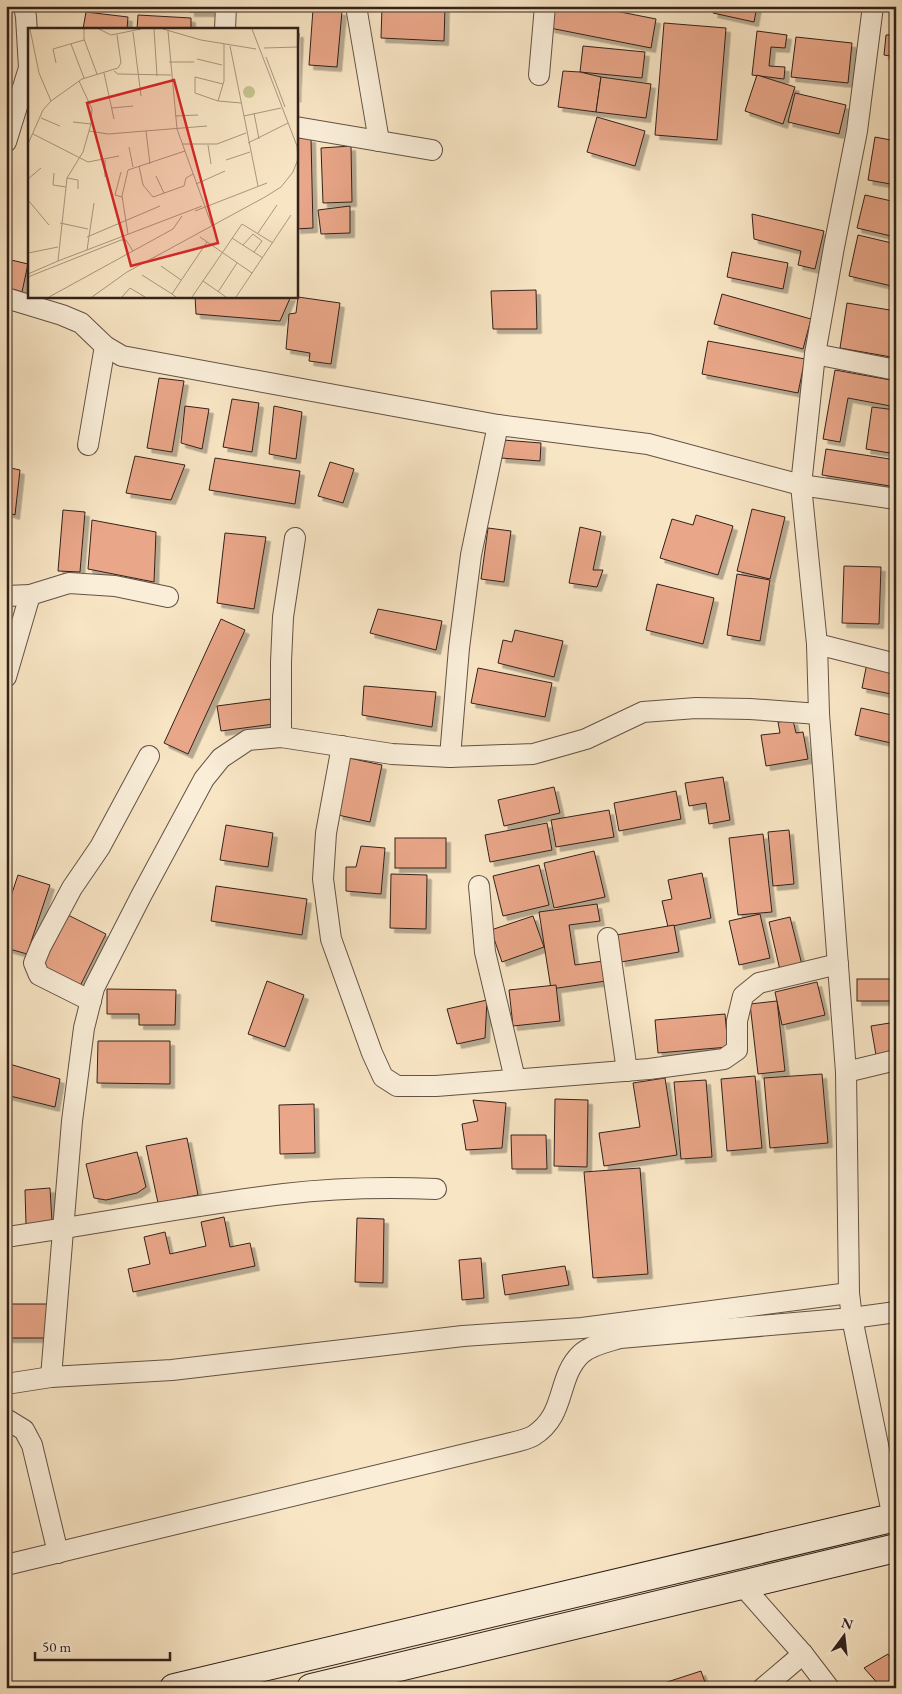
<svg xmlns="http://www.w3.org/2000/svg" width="902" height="1694" viewBox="0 0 902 1694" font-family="'EB Garamond',serif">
  <defs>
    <filter id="shadow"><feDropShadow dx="4.5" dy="4.5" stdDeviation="0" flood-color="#0004"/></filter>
  </defs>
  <rect width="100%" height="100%" fill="#f8e5c4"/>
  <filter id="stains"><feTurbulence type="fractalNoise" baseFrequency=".004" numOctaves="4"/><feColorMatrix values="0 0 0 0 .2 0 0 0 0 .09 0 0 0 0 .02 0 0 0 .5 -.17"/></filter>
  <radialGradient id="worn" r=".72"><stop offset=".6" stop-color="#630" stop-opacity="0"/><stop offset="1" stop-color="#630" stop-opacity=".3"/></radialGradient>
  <!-- building -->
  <g fill="#e9a688" stroke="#32211b" filter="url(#shadow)">
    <rect x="190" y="6" width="23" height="6"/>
    <polygon points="382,6 445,7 444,41 381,38"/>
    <polygon points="555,6 590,6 656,19 651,48 550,28"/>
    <polygon points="715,6 757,6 754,22 713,13"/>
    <polygon points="313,9 342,11 337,67 309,65"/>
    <polygon points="86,12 128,17 127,29 83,29"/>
    <polygon points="138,15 191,18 191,29 137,29"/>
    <polygon points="664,23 726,28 717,140 655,135"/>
    <polygon points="757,31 787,35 785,48 771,47 769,66 785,67 784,79 752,75"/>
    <polygon points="296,33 299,33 296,98"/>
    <polygon points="886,35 896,35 896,57 884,55"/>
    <polygon points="796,37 852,43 848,83 791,77"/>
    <polygon points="583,46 645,52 642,78 580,72"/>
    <polygon points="563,71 580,72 601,77 596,112 558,107"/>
    <polygon points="757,75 795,87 783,124 745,111"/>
    <polygon points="601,77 651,84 646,118 596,112"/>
    <polygon points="795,93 846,105 839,134 788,122"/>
    <polygon points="597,117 645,131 635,166 587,152"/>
    <polygon points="875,137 896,141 896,185 868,180"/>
    <polygon points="296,138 311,138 313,228 296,229"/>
    <polygon points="351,146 352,202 323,203 321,148"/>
    <polygon points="865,195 896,202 896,216 891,236 857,228"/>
    <polygon points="350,206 350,233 321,234 318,210"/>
    <polygon points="752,214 824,231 815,269 798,265 801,251 754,239"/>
    <polygon points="858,235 896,244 896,287 849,276"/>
    <polygon points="732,252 788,263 783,289 727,277"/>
    <polygon points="6,255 7,259 28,264 22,292 6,287"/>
    <polygon points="536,290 537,329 493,329 491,291"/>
    <polygon points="722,294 811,319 803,349 714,324"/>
    <polygon points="195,296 291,296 280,321 196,314"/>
    <polygon points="298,297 340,303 331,364 309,361 310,353 286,349 289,314 296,313"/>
    <polygon points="847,303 896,311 896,330 891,357 840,348"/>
    <polygon points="708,341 805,359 798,393 702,374"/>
    <polygon points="835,370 896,381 896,407 848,398 840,442 823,439"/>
    <polygon points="159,378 184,381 172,452 147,448"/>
    <polygon points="232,399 259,403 252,452 223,447"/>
    <polygon points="185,406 209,409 202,449 181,443"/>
    <polygon points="274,406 302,412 296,459 269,454"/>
    <polygon points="872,407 896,410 890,453 866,449"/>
    <polygon points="503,440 541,443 540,461 501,458"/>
    <polygon points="826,449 896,460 896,487 822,475"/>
    <polygon points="135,456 185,465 171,500 126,493"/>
    <polygon points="215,458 300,471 295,504 209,490"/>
    <polygon points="330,462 354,469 343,503 318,496"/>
    <polygon points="6,467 20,470 15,515 6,512"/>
    <polygon points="752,509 785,517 770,579 737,571"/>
    <polygon points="63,510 85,512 80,572 58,571"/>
    <polygon points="696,515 733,526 718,575 660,558 672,519 693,525"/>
    <polygon points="92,520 156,532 154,582 88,569"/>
    <polygon points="580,527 601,532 593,570 603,570 597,587 569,583"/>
    <polygon points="488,528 511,531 504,582 481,579"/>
    <polygon points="225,533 266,537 254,609 217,603"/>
    <polygon points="844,566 881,567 879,624 842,623"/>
    <polygon points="737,574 770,580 760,641 727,635"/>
    <polygon points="657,584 714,598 703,644 646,630"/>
    <polygon points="378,609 442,621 436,650 370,633"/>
    <polygon points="221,619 245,630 188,754 164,743"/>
    <polygon points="515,630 563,641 554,677 498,663 503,640 512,642"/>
    <polygon points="867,663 896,670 896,695 862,688"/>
    <polygon points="478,668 552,683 545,717 471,703"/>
    <polygon points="364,686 436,692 432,727 362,715"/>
    <polygon points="270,699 274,724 221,731 217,706"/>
    <polygon points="861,708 896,716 896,744 855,735"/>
    <polygon points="793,720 796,733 803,732 808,759 766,766 761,735 780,733 778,722"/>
    <polygon points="349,758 382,765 370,822 338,815"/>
    <polygon points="723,777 730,820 709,824 706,803 689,806 685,783"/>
    <polygon points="554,787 560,813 504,826 498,800"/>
    <polygon points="676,791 681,819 619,831 614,803"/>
    <polygon points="609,810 614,837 556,847 551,820"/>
    <polygon points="547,823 552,850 490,862 485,835"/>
    <polygon points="226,825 273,833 268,867 220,860"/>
    <polygon points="789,830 794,884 773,886 768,832"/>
    <polygon points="763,834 772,912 738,915 729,838"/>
    <rect x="395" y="838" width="51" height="30"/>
    <polygon points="361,846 385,848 381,894 346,891 346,867 356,867"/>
    <polygon points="594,851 605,897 554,908 544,863"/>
    <polygon points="539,865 549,905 503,916 493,876"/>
    <polygon points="702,873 711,918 668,927 662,901 672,899 668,880"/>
    <polygon points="391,874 427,875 426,929 390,928"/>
    <polygon points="18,875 50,885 27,954 6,948 6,911"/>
    <polygon points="216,886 307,899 302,935 211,921"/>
    <polygon points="597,904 600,921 569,925 575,965 603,961 606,981 551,989 539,912"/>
    <polygon points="760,914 770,958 739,965 729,921"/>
    <polygon points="68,915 106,934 80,986 42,967"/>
    <polygon points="533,916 544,947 502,962 491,930"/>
    <polygon points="790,917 802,965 780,970 769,922"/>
    <polygon points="674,925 679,952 621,962 616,935"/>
    <rect x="857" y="979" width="39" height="22"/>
    <polygon points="267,981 304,995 285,1047 248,1034"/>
    <polygon points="817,982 825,1015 782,1025 775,992"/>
    <polygon points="556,985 560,1021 513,1026 509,990"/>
    <polygon points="107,989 176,990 175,1025 139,1025 139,1014 107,1014"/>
    <polygon points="487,1000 485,1038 457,1044 447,1009"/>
    <polygon points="777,1001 785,1071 758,1074 750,1004"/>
    <polygon points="725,1014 728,1047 658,1053 655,1020"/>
    <polygon points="896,1022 896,1051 876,1055 871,1026"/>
    <polygon points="98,1041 170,1041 170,1084 97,1083"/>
    <polygon points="6,1063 60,1079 55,1107 6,1095"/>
    <polygon points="822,1074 828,1143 770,1148 764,1078"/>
    <polygon points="755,1076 762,1148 727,1151 721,1079"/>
    <polygon points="665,1078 677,1155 604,1166 599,1133 640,1127 633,1083"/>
    <polygon points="706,1080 712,1157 681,1159 674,1082"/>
    <polygon points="555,1099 588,1100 587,1167 554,1166"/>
    <polygon points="473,1100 506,1103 502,1148 466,1150 462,1124 478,1121"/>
    <polygon points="314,1104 315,1153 280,1154 279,1105"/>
    <polygon points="511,1135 546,1135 547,1169 512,1169"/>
    <polygon points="187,1138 198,1195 158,1203 146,1146"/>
    <polygon points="137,1152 146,1187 137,1193 106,1200 94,1198 86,1164"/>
    <polygon points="640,1168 648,1274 593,1278 584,1172"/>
    <polygon points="50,1188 52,1222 26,1225 25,1190"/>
    <polygon points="224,1217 230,1247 250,1243 255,1266 133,1292 128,1269 150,1264 144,1237 165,1232 170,1254 206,1246 201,1222"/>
    <polygon points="357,1218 384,1219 383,1283 355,1282"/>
    <polygon points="481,1258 484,1298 462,1300 459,1260"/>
    <polygon points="565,1266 569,1285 505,1295 502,1275"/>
    <polygon points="6,1304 48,1304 50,1338 6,1338"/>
    <polygon points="888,1654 896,1665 896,1688 882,1688 864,1668"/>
    <polygon points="701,1671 707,1688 662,1688 661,1684"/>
  </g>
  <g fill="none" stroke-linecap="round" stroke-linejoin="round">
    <!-- street casing -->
    <g stroke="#645245" stroke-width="22">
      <g id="street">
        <polyline points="24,6 26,17 29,68"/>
        <polyline points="356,6 379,141"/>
        <polyline points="873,6 857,131 834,247 815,354 801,485 817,644 819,714 846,1072 849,1293 852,1318 893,1518"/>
        <polyline points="225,29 226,6"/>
        <polyline points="539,75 545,6"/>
        <polyline points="296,127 432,150"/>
        <polyline points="6,142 29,68"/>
        <polyline points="6,298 62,315 81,323 105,346 122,356 498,425 648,444 801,485 896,499"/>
        <polyline points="815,354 896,370"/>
        <polyline points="88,445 105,346"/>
        <polyline points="6,596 30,595 69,583 115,586 168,597"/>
        <polyline points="817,644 896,664"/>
        <polyline points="6,677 30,595"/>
        <polyline points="281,737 281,662 283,617 295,538"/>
        <polyline points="342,746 326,833 323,879 331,939 372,1053 383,1077 397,1086 436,1086 649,1069 724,1059 737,1050 737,1021 743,996 759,983 838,964"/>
        <polyline points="450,757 459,648 471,555 498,425"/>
        <polyline points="479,886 485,952 515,1079"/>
        <polyline points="608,938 627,1071"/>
        <polyline points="91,1001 39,975 34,963 41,946 72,888 100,847 149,756"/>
        <polyline points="846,1072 896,1060"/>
        <path d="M6,1237C99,1224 191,1205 284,1194C335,1188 386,1187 436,1189"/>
        <polyline points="51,1377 72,1121 84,1028 94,988 141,896 204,779 221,758 248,740 281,737 392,754 450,757 533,754 586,739 643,712 696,708 750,709 819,714"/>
        <polyline points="6,1384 51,1377 172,1370 463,1336 582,1328 849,1293"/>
        <polyline points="6,1419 24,1430 32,1445 58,1553"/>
        <path d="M6,1565L507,1444C515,1442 525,1440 533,1436C567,1415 556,1378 581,1354C591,1345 607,1342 620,1338L852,1318L896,1312"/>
        <polyline points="742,1585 803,1654 829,1688"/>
        <polyline points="763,1688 803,1654"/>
      </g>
    </g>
    <!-- secondary casing -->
    <g stroke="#32211b" stroke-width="30">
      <g id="secondary">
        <polyline points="174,1688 896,1517"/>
        <polyline points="311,1688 896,1548"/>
      </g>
    </g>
    <!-- street -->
    <use href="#street" stroke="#faeed9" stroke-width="20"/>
    <!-- secondary -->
    <use href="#secondary" stroke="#faeed9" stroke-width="28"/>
  </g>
  <!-- overview -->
  <g transform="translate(28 28)">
    <rect width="270" height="270" fill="#f8e5c4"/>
    <path d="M215 64a6 6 0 1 1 12 0a6 6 0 1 1-12 0Z" fill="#c3c390"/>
    <path fill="none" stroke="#a99780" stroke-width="1" d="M56,1V11L69,46M71,1L83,7L113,1M126,1L129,48M135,1L173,12L228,21M140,3L149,101L184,198M105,4L113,68M43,16L56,50M202,18L230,158M236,20L270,19M238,29L257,79M169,31L194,37M141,34H166M28,35L25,21L56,12M86,43L90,46L143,47M76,45L86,91M51,53L64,81L63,96L55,124L39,150L30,233L174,178M195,56L167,49V65L190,73L213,75M23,73L54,51L90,40L93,35L89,7M190,73L196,53V16M84,80L105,78M226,85L231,111M147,88L170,87M216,88L253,80M13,90L32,98M45,94L63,96M61,103L80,106L179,98M118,103L122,136M5,106L60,134L91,128M220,115L260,95M0,116L15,82L23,73L11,45L2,1M154,116H189L218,105M180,117L183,136M101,119L105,139M198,132L222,124M111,138L115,157L125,169L156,158L158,150L165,146M93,144L87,167L94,169M26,145L25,157L38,159M128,148L136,165M77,149V132M39,150L50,152V161M0,151L13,140M168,156L197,143M0,172L21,197M167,183L239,155M32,195L60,201M230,205L249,177M100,206L94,168L100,142L157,123M59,209L132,178M172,209L224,245M204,210L235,230M215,217L225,206L234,213L226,224M59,222L66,175M0,225L30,219M133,238L153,252M0,246L30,233M114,247L144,266M0,249L93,212H98L105,223M175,253L198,269M190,264L209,235M21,269L145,201L154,188M64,269L99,244L237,169L253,159L265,144L270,131L269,118L224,1M94,269L102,260L117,269M148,269L144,266L179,214M164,269L214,196L245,215M208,269L263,187"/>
    <path fill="#d62828" fill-opacity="0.15" stroke="#d62828" stroke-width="2.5" d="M146,52L190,215L103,238L59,75Z"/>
    <rect width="270" height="270" fill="none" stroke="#32211b" stroke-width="2.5"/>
  </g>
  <!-- margin -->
  <rect width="902" height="1694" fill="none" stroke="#f8e5c4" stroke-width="25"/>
  <rect x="8" y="8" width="887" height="1679" fill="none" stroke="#32211b" stroke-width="2.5"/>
  <rect x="12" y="12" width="877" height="1669" fill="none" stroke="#32211b"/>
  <!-- north arrow -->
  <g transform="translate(844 1636) rotate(15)" stroke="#faeed9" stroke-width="4" paint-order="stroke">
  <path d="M0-4L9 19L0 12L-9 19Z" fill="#32211b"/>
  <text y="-8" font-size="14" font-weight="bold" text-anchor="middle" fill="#32211b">N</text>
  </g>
  <!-- scale -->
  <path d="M35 1652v8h135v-8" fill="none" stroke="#32211b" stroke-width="2.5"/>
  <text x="42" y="1652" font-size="15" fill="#32211b" stroke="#faeed9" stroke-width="4" paint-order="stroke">50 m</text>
  <rect width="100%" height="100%" filter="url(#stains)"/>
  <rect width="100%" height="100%" fill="url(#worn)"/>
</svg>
